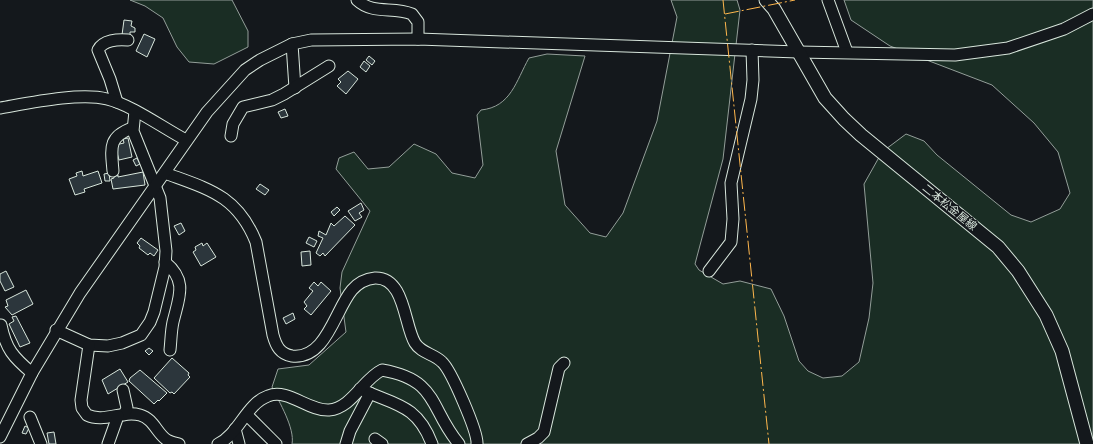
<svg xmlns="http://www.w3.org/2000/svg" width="1093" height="444" viewBox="0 0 1093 444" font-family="Quicksand,'Noto Sans JP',sans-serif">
  <rect width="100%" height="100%" fill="#14181c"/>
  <!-- green -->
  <g fill="#1a2d24" stroke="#939e99">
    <polygon points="130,0 232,0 248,31 248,47 214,64 189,62 177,47 163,18 145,6"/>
    <path d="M671,0H737L740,10L723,159L695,264L699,270L723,284L740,281L771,289L784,316L799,361L808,371L823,378L842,376L859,362L869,318L873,283L864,184L882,152L906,134L924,141L937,155L1011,215L1031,222L1060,209L1070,193L1058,152L1034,123L992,85L890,46L851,20L844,0H1093V444H292C295,428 279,402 272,387L278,369L309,365L346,332L340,288L342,272L370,211L336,169L339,158L354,152L368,169L389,167L414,144L436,154L452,173L475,178L483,165L477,115L481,110C511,107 516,81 529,58L547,54L585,56L556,151L565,205L590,233L606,237L623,213L657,121L677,17Z"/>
  </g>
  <!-- building -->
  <g fill="#2c363c" stroke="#d8e6dc">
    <polygon points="124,20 132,21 131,26 135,28 135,32 130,32 130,36 122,35"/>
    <polygon points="144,34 155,39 147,57 136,51"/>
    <polygon points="369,56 375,61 372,65 366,60"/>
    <polygon points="364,61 370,66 366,72 360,67"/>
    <polygon points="348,71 358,79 346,94 337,86 341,82 338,79"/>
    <polygon points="285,109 288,116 281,118 278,112"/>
    <polygon points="128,138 132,157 119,160 115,145 124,143 123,139"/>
    <polygon points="137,158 140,164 136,166 133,160"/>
    <polygon points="82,171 83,176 98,171 102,183 84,189 85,192 75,195 69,179 77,176 76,173"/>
    <polygon points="143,172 145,185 113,189 111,179 114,178 114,176 118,175 118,177"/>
    <polygon points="109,173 110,181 105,181 104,174"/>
    <polygon points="260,184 269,190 265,195 256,189"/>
    <polygon points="361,203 364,210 359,213 362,217 355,221 348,211"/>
    <polygon points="337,207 340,210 334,216 331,212"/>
    <polygon points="345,216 355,225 325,256 323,253 320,256 316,253 323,238 318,236 319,231 326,235 331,223 334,226"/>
    <polygon points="181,223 185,231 179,235 174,226"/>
    <polygon points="309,237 317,241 314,247 306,243"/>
    <polygon points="141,238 158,250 154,256 150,253 148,255 139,248 140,246 137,243"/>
    <polygon points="202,243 203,246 207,243 216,257 201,266 193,252 196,250 195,247"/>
    <polygon points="310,251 311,265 302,266 301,252"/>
    <polygon points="6,271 14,287 5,291 0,281 0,274"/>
    <polygon points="314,282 318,286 321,282 331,291 311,315 304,309 307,306 304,302 313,291 309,288"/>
    <polygon points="26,290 33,304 12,315 5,307 8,306 6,300"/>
    <polygon points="293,313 295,319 286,324 283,318"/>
    <polygon points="16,316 30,343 20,347 9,324 14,321 12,317"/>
    <polygon points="149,348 153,351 149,355 145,351"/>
    <polygon points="172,358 189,373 188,375 190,377 174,394 172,392 170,393 154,378"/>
    <polygon points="120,369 128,382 108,394 102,380"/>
    <polygon points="140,370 167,393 159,401 158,400 154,404 129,381 130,378"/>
    <polygon points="25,426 29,428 26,434 22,433"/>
    <polygon points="54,432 56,444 49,444 47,433"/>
  </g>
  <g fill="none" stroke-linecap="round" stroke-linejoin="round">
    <!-- minor casing -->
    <g stroke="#d8e6dc" stroke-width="13">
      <g id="minor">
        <path d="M357,0C373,15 393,6 412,14L418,22V39"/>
        <polyline points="828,0 847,52"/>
        <polyline points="292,44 295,88"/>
        <path d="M117,102L110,79L98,50C103,40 118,39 128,40"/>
        <path d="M0,108C29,103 80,92 107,99C132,105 163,128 186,140"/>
        <polyline points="231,136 233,124 243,107 272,100 284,94 329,66"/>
        <path d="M113,171C111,148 108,137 132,128"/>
        <path d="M165,173C208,189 237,195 256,242L273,335C276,346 280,354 292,356C326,360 335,310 352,290C358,283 365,279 375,278C405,277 404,325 415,343C421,353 434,354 442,362C451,370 478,432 477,444"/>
        <path d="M165,262C188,281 179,297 173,322C171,331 171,341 170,350"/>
        <polyline points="709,271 731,242 733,219 731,183 751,99 753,80 752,50"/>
        <path d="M1,325C6,349 13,357 32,373"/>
        <polyline points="56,330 89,345 108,346 122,343 141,335 150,322 154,312 165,267 166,251 160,198 133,131 135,111"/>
        <path d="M89,345L81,400L82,408L87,415C104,423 122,410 140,415C154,419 157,434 167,440C170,442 175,443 179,444"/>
        <path d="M360,389C395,405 417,404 432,444"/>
        <polyline points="123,390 127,408 124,415"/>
        <polyline points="247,415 276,444"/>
        <polyline points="30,417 41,444"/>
        <polyline points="235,429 239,444"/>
        <polyline points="0,437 32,373 80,293 207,112 245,70 260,60 292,44 311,40 418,39 798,52 955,55 1008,48 1064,29 1093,14"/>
        <polyline points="375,439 382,444"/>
        <polyline points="108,444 118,416"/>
        <path d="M218,444C239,434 246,404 268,396C288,388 308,411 329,410C352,408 363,379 382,370C439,380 429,408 459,444"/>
        <polyline points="346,444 350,431 370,393"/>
        <polyline points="527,444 538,438 544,432 559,368 564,363"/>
      </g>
    </g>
    <!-- major casing -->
    <g stroke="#d8e6dc" stroke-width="15">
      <polyline id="major" points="766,0 774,9 825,98 844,119 861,135 998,247 1018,271 1046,315 1062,351 1087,444"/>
    </g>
    <!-- minor -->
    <use href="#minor" stroke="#14181c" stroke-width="11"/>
    <!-- major -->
    <use href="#major" stroke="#14181c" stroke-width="13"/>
    <!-- power -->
    <g stroke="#ffb74d" stroke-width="1" stroke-dasharray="14 3 2 3" stroke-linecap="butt">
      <polyline points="723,0 769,444"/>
      <polyline points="725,14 795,0"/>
    </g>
  </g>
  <g text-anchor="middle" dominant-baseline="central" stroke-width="3" stroke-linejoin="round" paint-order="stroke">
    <!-- street labels -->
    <g font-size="11" fill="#d8e6dc" stroke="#14181c">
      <text transform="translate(950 207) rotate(39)">二本松金屋線</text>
    </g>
  </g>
</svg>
